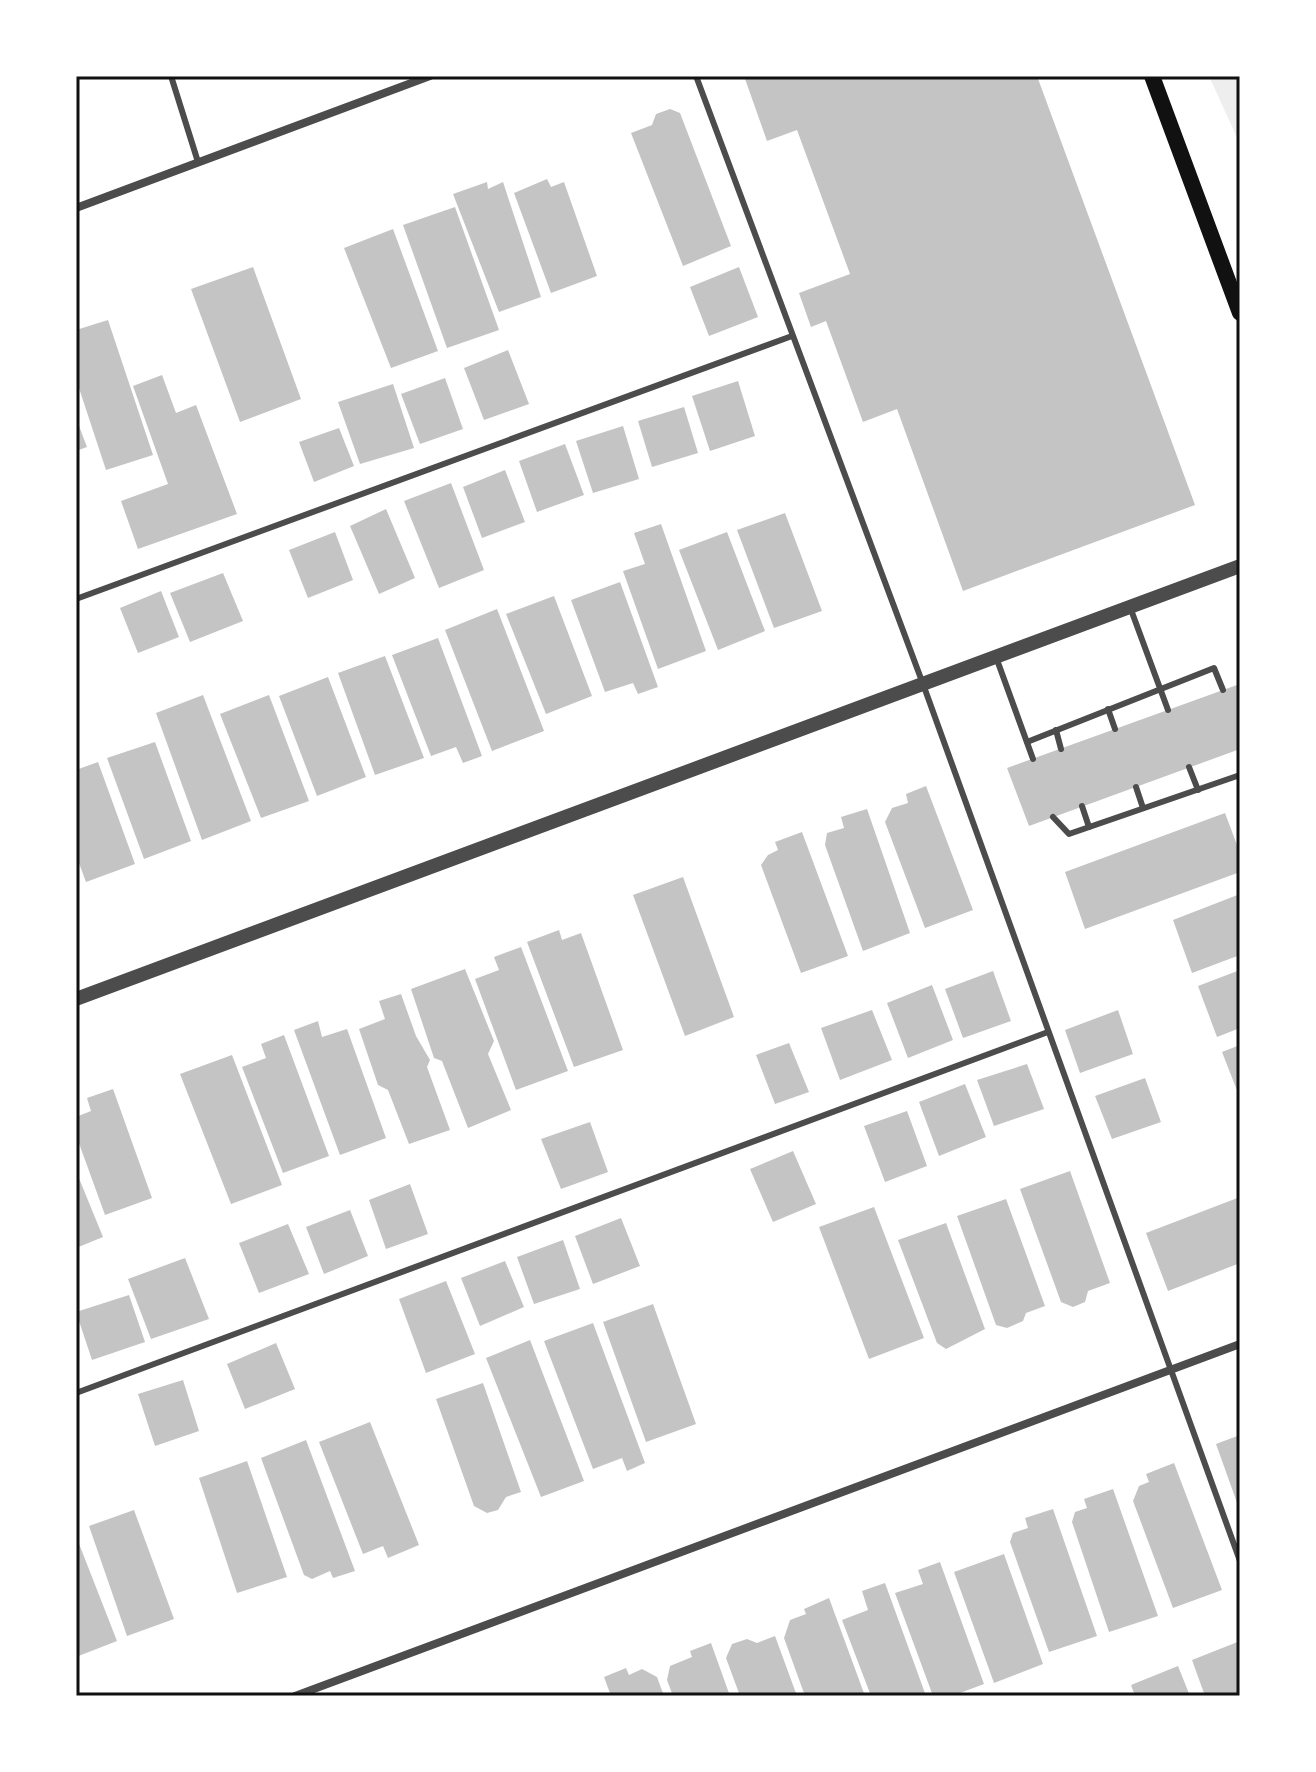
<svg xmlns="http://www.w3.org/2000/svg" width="1316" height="1772" viewBox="0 0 1316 1772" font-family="Mulish,sans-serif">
  <rect width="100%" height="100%" fill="#fff"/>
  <!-- green -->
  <polygon fill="#eee" points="1209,76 1240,76 1240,144"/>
  <!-- building -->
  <g fill="#c4c4c4">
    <polygon points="744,76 1037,76 1195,505 963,591 897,409 863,422 826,321 811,327 799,293 850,274 797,130 767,141"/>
    <polygon points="670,109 680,113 731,246 683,266 631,133 652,125 656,114"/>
    <polygon points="547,179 551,187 564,182 597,276 551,293 514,193"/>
    <polygon points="487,182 488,189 503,182 541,297 499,312 453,194"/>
    <polygon points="455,207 499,330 447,348 403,225"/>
    <polygon points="393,229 438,351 391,368 344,248"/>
    <polygon points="253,267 301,399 240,422 191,289"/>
    <polygon points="739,267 758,317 709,336 690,287"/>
    <polygon points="108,320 153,455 106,470 76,379 76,330"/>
    <polygon points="508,350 529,404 484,420 464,368"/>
    <polygon points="162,375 176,413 196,405 237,514 138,549 121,501 168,484 133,386"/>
    <polygon points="445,378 463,429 420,444 401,394"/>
    <polygon points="738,381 755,436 710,451 692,396"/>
    <polygon points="393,384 414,448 360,464 338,402"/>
    <polygon points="684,407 698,453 652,467 638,421"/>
    <polygon points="76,418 87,447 76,451"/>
    <polygon points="623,426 639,479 593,493 576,441"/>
    <polygon points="339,428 354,466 314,482 299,442"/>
    <polygon points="565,444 584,495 537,512 519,461"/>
    <polygon points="505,470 525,522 482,538 463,487"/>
    <polygon points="451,483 484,570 439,588 404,501"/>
    <polygon points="386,509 415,578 379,594 350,526"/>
    <polygon points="785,513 822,611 774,628 737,530"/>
    <polygon points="661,524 706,651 658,669 623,571 645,564 634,533"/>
    <polygon points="335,532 353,580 308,598 289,550"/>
    <polygon points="727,532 765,631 718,650 679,550"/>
    <polygon points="223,573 243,621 190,642 170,593"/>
    <polygon points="620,582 658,687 638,694 633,683 605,692 571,600"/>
    <polygon points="161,591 179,637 138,653 120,608"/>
    <polygon points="554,596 592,696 546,714 506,614"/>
    <polygon points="497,609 544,731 492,751 445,630"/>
    <polygon points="438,638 482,756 463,763 456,747 431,756 392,655"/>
    <polygon points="385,656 424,758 375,775 338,673"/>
    <polygon points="328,677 366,777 317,796 279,696"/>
    <polygon points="1237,685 1240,749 1029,826 1007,768"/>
    <polygon points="203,695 251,821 202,840 156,713"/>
    <polygon points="269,695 309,801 261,818 220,714"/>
    <polygon points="155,742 191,841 144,859 107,758"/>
    <polygon points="98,762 135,864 86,882 76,855 76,770"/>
    <polygon points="926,786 973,910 925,928 885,822 892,808 908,803 906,794"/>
    <polygon points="867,809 910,933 863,951 825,845 827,833 844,828 841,817"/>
    <polygon points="1225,813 1240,853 1240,872 1085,929 1065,872"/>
    <polygon points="802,832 848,956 801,973 761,865 768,855 778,850 775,842"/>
    <polygon points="683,877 734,1017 685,1036 633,895"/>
    <polygon points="1240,894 1240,955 1192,973 1173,920"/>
    <polygon points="559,930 562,940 581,933 623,1050 574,1067 527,942"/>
    <polygon points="521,947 568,1071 516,1090 475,979 499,970 494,957"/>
    <polygon points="465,969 494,1041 488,1054 511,1110 468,1128 442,1061 434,1058 411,989"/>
    <polygon points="1240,970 1240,1028 1217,1037 1198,986"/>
    <polygon points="993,971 1011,1021 963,1038 945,989"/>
    <polygon points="932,985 953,1040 908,1058 887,1003"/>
    <polygon points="401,994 416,1036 430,1060 427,1067 450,1130 409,1144 388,1090 378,1085 359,1029 385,1019 379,1001"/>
    <polygon points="872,1010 892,1060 840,1080 821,1028"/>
    <polygon points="1118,1010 1133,1054 1080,1073 1065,1030"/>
    <polygon points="318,1021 322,1037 347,1029 386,1138 340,1155 294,1030"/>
    <polygon points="284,1035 329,1156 283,1173 242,1067 266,1058 261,1044"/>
    <polygon points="789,1043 809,1092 775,1104 756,1055"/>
    <polygon points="1240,1045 1240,1098 1222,1052"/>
    <polygon points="232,1055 282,1185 231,1204 180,1074"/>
    <polygon points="1027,1064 1044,1109 994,1126 977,1080"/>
    <polygon points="1145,1078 1161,1122 1112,1139 1095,1096"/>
    <polygon points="965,1084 986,1137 939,1156 919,1102"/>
    <polygon points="113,1089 152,1198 105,1215 76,1135 76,1117 91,1111 87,1098"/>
    <polygon points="907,1111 927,1166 885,1182 864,1126"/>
    <polygon points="590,1122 608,1172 561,1189 541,1139"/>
    <polygon points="793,1151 816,1204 773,1222 750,1169"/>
    <polygon points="76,1171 103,1237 76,1248"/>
    <polygon points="1070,1171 1110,1283 1088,1291 1085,1302 1073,1307 1061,1302 1020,1189"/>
    <polygon points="410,1184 428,1234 386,1249 369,1200"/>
    <polygon points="1240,1197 1240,1263 1168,1291 1146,1233"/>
    <polygon points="1006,1199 1045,1306 1026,1313 1023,1321 1007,1328 996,1325 957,1216"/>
    <polygon points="874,1207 924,1338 869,1359 819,1227"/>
    <polygon points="350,1210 368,1256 324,1274 306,1227"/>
    <polygon points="621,1218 640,1266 593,1284 575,1236"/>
    <polygon points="946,1223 985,1329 946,1349 937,1343 898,1240"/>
    <polygon points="288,1224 309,1274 259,1293 239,1243"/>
    <polygon points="563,1240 580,1289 534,1304 517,1257"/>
    <polygon points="185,1258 209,1319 151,1339 128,1279"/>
    <polygon points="505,1261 524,1307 480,1326 461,1278"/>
    <polygon points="446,1281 475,1354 426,1373 399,1299"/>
    <polygon points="129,1295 145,1342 92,1360 76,1312"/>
    <polygon points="653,1304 696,1424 646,1442 603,1322"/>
    <polygon points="593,1323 645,1463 627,1471 622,1458 593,1469 544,1341"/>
    <polygon points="530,1340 584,1481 541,1497 486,1358"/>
    <polygon points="276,1343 295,1389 245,1409 227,1364"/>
    <polygon points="183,1380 199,1431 155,1446 138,1394"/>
    <polygon points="483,1383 521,1492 506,1497 498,1510 487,1513 474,1506 436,1399"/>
    <polygon points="370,1422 419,1545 388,1558 383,1546 363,1554 319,1442"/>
    <polygon points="1240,1435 1240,1511 1216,1444"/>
    <polygon points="306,1440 355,1571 333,1578 330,1571 312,1579 304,1575 261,1458"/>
    <polygon points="247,1461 287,1577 237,1593 199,1478"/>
    <polygon points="1174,1463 1222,1590 1173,1608 1133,1501 1139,1486 1149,1482 1146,1474"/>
    <polygon points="1113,1489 1158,1616 1109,1632 1072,1522 1075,1512 1087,1508 1084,1499"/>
    <polygon points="1053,1509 1097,1636 1049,1652 1010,1542 1013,1533 1028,1528 1025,1518"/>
    <polygon points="134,1510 174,1619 127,1636 89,1526"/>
    <polygon points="76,1536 117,1641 76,1657"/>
    <polygon points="1004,1554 1043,1664 994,1683 954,1572"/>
    <polygon points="940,1562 984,1684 952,1696 933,1696 895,1593 923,1584 918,1570"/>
    <polygon points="885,1583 926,1696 871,1696 842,1620 868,1610 862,1591"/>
    <polygon points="829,1598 865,1696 805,1696 784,1638 790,1620 806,1614 804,1609"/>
    <polygon points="775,1636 797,1696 740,1696 726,1658 732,1644 747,1639 757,1643"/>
    <polygon points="1240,1641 1240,1696 1205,1696 1192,1660"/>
    <polygon points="711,1643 730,1696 673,1696 667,1680 670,1666 692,1657 690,1651"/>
    <polygon points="1178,1666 1190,1696 1135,1696 1131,1685"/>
    <polygon points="626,1668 629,1675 642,1669 657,1677 664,1696 611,1696 604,1677"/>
  </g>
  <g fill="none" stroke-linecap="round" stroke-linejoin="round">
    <!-- service -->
    <g stroke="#4c4c4c" stroke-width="6">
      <polyline points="171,76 198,162"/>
      <polyline points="696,76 923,684 1240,1561"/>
      <polyline points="76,599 792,336"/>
      <polyline points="1130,607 1168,710"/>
      <polyline points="996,657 1033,759"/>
      <polyline points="1108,709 1115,729"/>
      <polyline points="1056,730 1061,749"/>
      <polyline points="1027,742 1214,668 1223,690"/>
      <polyline points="1189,767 1198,790"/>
      <polyline points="1136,787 1143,808"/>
      <polyline points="1082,806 1089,827"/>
      <polyline points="1053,817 1069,834 1240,775"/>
      <polyline points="76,1393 1048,1032"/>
    </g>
    <!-- minor -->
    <g stroke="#4c4c4c" stroke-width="8">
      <polyline points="76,208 430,76"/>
      <polyline points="295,1696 1240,1344"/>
    </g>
    <!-- tertiary -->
    <polyline stroke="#4c4c4c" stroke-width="14" points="76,999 1240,566"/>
    <!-- secondary -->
    <polyline stroke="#111" stroke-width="16" points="1152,76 1240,313"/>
  </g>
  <!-- border -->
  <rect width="1316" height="1772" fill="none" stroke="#ffffff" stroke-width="156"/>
  <rect x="78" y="78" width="1160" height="1616" fill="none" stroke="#111" stroke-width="3"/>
</svg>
